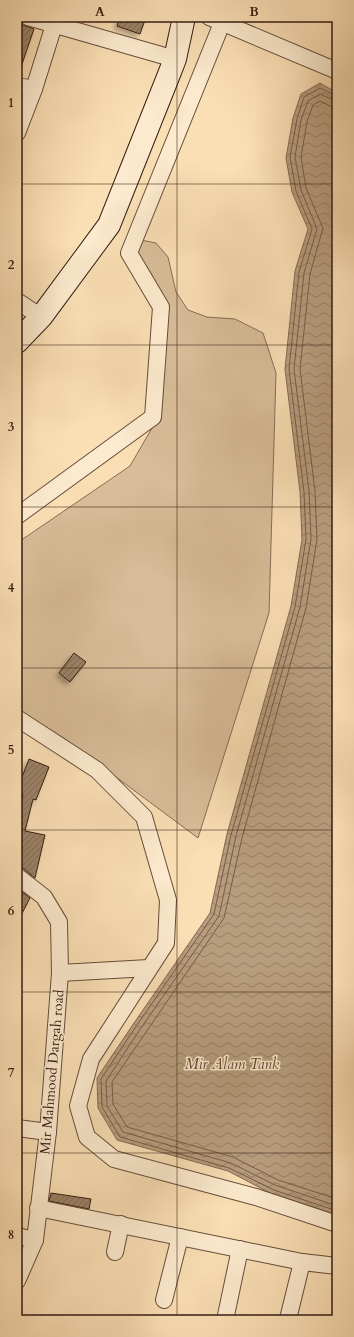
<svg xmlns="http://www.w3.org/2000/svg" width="354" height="1337" viewBox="0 0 354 1337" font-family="Cardo,serif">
  <defs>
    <pattern id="water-waves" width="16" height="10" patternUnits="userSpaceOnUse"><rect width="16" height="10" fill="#b79c7d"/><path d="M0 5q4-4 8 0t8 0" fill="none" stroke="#967f65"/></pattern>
    <pattern id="building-hatch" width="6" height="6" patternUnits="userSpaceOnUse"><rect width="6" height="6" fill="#9b8166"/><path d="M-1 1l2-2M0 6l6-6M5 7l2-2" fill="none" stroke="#7f6953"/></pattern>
    <filter id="shadow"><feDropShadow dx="-3.5" dy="3.5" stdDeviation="2" flood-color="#0004"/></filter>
  </defs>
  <rect width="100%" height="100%" fill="#fadeb4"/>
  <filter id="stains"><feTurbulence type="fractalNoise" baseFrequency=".005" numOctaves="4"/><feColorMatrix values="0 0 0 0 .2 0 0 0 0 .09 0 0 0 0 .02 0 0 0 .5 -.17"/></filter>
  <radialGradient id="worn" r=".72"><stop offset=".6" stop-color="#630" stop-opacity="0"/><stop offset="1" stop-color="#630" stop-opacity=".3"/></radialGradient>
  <!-- park -->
  <polygon fill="#d8bd98" stroke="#866d55" points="141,240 156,243 168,257 176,292 188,310 207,317 235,319 263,333 276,373 269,613 198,838 65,739 17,709 17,543 130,466 159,416 165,306 131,254"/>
  <!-- water -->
  <polygon fill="url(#water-waves)" stroke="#836952" points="320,83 337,93 337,1215 272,1194 228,1171 117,1140 98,1108 97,1078 134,1023 210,913 227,834 291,606 302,540 300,492 285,369 295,271 308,229 292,192 286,158 293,118 301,94"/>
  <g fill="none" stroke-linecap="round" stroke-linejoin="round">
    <!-- shore -->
    <g stroke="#765c48" stroke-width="1">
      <polyline points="337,96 334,95 320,88 304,97 297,119 290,157 296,191 312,229 299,272 289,369 304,492 306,539 295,607 231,835 214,914 137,1025 101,1079 102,1107 120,1137 229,1168 274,1190 337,1211"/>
      <polyline points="337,101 333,100 320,94 308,101 301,120 295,157 301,190 317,229 304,273 294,369 309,491 311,539 300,607 236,836 219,916 141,1028 106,1081 107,1106 123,1132 231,1163 275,1185 337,1206"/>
      <polyline points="337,107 330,106 320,101 313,105 307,122 301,157 306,188 323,228 310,274 300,369 315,491 317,539 306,608 242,838 224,918 112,1082 113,1104 127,1127 233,1157 278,1180 337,1199"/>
    </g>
  </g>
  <!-- building -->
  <g fill="url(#building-hatch)" stroke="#341d12" filter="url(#shadow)">
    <polygon points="120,17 146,17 140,34 117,26"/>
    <polygon points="17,23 34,29 19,73 17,73"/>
    <polygon points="74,653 86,662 70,682 59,673"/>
    <polygon points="29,759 49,767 36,800 33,799 25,831 45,835 35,878 23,868 17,867 17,819 23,795 17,793 17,790"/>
    <polygon points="17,888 30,898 17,923"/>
    <polygon points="51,1193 91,1199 89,1209 49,1201"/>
  </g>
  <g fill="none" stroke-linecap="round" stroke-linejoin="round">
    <!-- minor casing -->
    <g stroke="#664d3a" stroke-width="18">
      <g id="minor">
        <polyline points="28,17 175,59"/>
        <polyline points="209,17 337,71"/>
        <polyline points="17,86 34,89"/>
        <polyline points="17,133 34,89 54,25"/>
        <polyline points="17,301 41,317"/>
        <polyline points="17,516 153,417 161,307 129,253 222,23"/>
        <polyline points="17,718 97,770 144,817 168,900 166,943 91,1059 78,1106 87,1137 114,1159 256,1197 337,1224"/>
        <polyline points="17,876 44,897 59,922 60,973 48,1132 35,1240 17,1281"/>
        <polyline points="60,973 149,968"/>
        <polyline points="17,1128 48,1132"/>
        <polyline points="38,1208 302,1262 337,1266"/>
        <polyline points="17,1236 35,1240"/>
        <polyline points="115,1252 121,1224"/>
        <polyline points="164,1300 180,1237"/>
        <polyline points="288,1319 302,1262"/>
        <polyline points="225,1320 240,1249"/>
      </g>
    </g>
    <!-- secondary casing -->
    <g stroke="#341d12" stroke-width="24">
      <polyline id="secondary" points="17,342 41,317 109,225 168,77 175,59 184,17"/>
    </g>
    <!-- minor -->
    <use href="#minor" stroke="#fceace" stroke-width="16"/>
    <!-- secondary -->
    <use href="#secondary" stroke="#fceace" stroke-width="22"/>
  </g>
  <!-- grid -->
  <path fill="none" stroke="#341d12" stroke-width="1" stroke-opacity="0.55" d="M177,17V1320M17,184H337M17,345H337M17,507H337M17,668H337M17,830H337M17,992H337M17,1153H337"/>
  <g text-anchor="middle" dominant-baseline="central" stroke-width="3" stroke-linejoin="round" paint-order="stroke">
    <!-- street labels -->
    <g font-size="14" fill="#341d12" stroke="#fceace">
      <text transform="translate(52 1072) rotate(-85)">Mir Mahmood Dargah road</text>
    </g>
    <!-- water labels -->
    <g font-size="15" font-style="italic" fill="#624937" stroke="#fceace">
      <text x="232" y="1064">Mir Alam Tank</text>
    </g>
  </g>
  <!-- margin -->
  <rect width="354" height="1337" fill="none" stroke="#fadeb4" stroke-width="44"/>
  <rect x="22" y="22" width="310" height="1293" fill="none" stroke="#341d12" stroke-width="1.5"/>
  <g font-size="13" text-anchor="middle" font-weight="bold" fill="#341d12">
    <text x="100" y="16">A</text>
    <text x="254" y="16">B</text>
    <text x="11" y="107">1</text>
    <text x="11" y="269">2</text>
    <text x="11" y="431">3</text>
    <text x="11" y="592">4</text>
    <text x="11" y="754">5</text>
    <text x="11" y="915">6</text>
    <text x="11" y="1077">7</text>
    <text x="11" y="1239">8</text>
  </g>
  <rect width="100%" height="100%" filter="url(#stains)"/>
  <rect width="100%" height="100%" fill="url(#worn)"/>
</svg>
